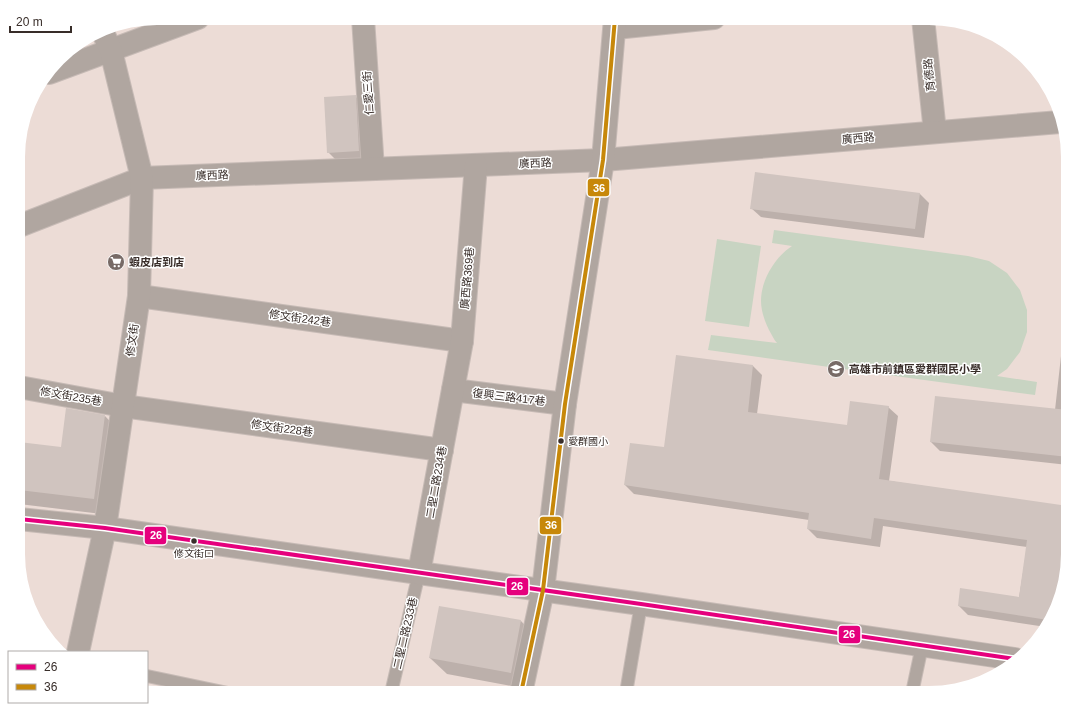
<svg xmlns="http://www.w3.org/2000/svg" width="1086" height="711" viewBox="0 0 1086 711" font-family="Arial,'Noto Sans TC',sans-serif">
  <rect width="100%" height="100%" fill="#ecdcd6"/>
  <!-- green -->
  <g fill="#c8d4c2">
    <path d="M774,230L968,256L989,261L1007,273L1020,290L1027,310V332L1020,352L1007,369L997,376L1037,382L1035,395L829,367L708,350L711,335L777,343C774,340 772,335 769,330C765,322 761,311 761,301C761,280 775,257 792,246L772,243Z"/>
    <polygon points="717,239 761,246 749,327 705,321"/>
  </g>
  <!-- shadow -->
  <g fill="#0003">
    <polygon points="355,96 364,105 368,160 337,161 328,152"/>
    <polygon points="920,194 929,203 924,238 761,217 751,208"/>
    <polygon points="677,356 753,366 762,375 757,414 848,426 888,407 898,416 889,481 1068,507 1068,563 1046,627 968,615 959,606 1019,598 1027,547 883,526 880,547 817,538 808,529 809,520 634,494 625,485 665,449"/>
    <polygon points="1061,356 1068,357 1068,465 940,451 931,442 1055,410"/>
    <polygon points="105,416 121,433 110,515 19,504 19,443 62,448"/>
    <polygon points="521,621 537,638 528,689 447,674 430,658"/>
  </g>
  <!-- building -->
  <g fill="#d0c4bf">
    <polygon points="356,95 359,151 327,153 324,97"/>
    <polygon points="755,172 920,193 915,229 750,209"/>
    <polygon points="676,355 753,365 748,412 847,425 850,401 889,406 879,479 1068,506 1068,563 1048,620 958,606 960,588 1019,597 1027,540 874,518 871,539 807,529 809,513 624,485 630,443 664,447"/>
    <polygon points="935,396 1068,410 1068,457 930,442"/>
    <polygon points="66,408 105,415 94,499 19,490 19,442 61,447"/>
    <polygon points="439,606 521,620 511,673 429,658"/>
  </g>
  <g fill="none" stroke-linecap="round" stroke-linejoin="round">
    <!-- service casing -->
    <g stroke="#c6bab5" stroke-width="14">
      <g id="service">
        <polyline points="147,676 228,693"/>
        <polyline points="391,693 419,573"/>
        <polyline points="626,693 641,604"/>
        <polyline points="912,693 922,646"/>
      </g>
    </g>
    <!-- minor casing -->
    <g stroke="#c6bab5" stroke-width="24">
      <g id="minor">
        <polyline points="363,18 373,169"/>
        <polyline points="923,18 935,132"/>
        <polyline points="615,28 714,18"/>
        <polyline points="49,73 198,18"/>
        <polyline points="19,226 142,178 603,160 1060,122"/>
        <polyline points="139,296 462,341"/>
        <polyline points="19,387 123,406 442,450"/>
        <polyline points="453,390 565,404"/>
        <polyline points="19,519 105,528 419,573 641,604 1015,659"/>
        <polyline points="419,573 462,341 476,165"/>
        <polyline points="78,652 105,528 139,296 142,178 111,51 102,30"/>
      </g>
    </g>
    <!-- tertiary casing -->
    <g stroke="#c6bab5" stroke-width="24">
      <polyline id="tertiary" points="521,693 543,590 565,404 603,160 615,18"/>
    </g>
    <!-- service -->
    <use href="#service" stroke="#b0a6a0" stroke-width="12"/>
    <!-- minor -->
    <use href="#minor" stroke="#b0a6a0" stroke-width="22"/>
    <!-- tertiary -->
    <use href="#tertiary" stroke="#b0a6a0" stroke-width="22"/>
    <!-- bus-1 casing -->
    <g stroke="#fff" stroke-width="7">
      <polyline id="bus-1" points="19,519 105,528 641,604 1015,659"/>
    </g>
    <!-- bus-2 casing -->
    <g stroke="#fff" stroke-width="7">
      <polyline id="bus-2" points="521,693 543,590 565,404 603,160 615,18"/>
    </g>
    <!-- bus-1 -->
    <use href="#bus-1" stroke="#e5007d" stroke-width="4"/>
    <!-- bus-2 -->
    <use href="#bus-2" stroke="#c7880a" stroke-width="4"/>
  </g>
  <!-- icons -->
  <defs>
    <g id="supermarket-disc" transform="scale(0.9)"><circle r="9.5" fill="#776a66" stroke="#fff"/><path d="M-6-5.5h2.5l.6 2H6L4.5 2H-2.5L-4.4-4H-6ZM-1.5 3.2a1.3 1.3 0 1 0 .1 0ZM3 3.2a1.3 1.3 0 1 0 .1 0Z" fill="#fff"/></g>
    <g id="school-disc" transform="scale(0.9)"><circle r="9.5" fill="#776a66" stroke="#fff"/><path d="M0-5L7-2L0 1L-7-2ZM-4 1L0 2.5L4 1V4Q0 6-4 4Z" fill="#fff"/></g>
  </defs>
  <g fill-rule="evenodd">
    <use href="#supermarket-disc" x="116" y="262"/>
    <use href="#school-disc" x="836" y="369"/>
  </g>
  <!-- markers -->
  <g fill="#382d29" stroke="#fff" stroke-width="1.5">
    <circle cx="561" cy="441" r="3.5"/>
    <circle cx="194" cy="541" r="3.5"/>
  </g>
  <g text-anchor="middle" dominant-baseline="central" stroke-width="3" stroke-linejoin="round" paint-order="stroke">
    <!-- bus labels -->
    <g font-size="10" fill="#382d29" stroke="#fff" text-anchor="start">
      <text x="568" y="441">愛群國小</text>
      <text x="194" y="553" text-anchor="middle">修文街口</text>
    </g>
    <!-- street labels -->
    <g font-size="11" fill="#382d29" stroke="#fff">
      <text transform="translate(929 75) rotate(-96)">育德路</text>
      <text transform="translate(368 93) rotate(-94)">仁愛三街</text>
      <text transform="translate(858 138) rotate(-5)">廣西路</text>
      <text transform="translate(535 163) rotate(-2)">廣西路</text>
      <text transform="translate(212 175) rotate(-2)">廣西路</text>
      <text transform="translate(467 278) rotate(-85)">廣西路369巷</text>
      <text transform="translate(300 318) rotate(8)">修文街242巷</text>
      <text transform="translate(132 340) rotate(-82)">修文街</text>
      <text transform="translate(71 396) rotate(10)">修文街235巷</text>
      <text transform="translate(509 397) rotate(7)">復興三路417巷</text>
      <text transform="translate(282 428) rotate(8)">修文街228巷</text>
      <text transform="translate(436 482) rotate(-80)">二聖二路234巷</text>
      <text transform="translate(405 633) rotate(-77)">二聖二路233巷</text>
    </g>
    <!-- poi labels -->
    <g font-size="11" font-weight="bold" fill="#382d29" stroke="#fff" text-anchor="start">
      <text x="129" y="262">蝦皮店到店</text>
      <text x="849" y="369">高雄市前鎮區愛群國民小學</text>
    </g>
  </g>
  <!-- crop -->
  <path d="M0 0H1086V711H0ZM157 25H929A132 132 0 0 1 1061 157V554A132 132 0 0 1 929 686H157A132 132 0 0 1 25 554V157A132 132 0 0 1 157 25Z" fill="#fff" fill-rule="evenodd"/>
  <g stroke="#fff" stroke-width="1.5">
    <rect x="587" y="178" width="23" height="19" rx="4" fill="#c7880a"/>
    <rect x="539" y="516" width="23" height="19" rx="4" fill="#c7880a"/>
    <rect x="144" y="526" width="23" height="19" rx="4" fill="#e5007d"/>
    <rect x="506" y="577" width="23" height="19" rx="4" fill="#e5007d"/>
    <rect x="838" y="625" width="23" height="19" rx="4" fill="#e5007d"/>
  </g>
  <g font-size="11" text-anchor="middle" font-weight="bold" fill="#fff">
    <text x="599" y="192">36</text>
    <text x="551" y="529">36</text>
    <text x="156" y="539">26</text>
    <text x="517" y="590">26</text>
    <text x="849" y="638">26</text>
  </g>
  <!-- legend -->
  <rect x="8" y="651" width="140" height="52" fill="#ffffff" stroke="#afaba9"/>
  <rect x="16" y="664" width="20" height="6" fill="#e5007d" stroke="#afaba9"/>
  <text x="44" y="671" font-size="12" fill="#382d29">26</text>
  <rect x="16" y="684" width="20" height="6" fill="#c7880a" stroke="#afaba9"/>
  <text x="44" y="691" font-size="12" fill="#382d29">36</text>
  <!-- scale -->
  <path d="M10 26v6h61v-6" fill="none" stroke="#382d29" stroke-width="2"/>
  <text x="16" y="26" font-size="12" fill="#382d29" stroke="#ffffff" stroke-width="3" paint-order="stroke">20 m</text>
</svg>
